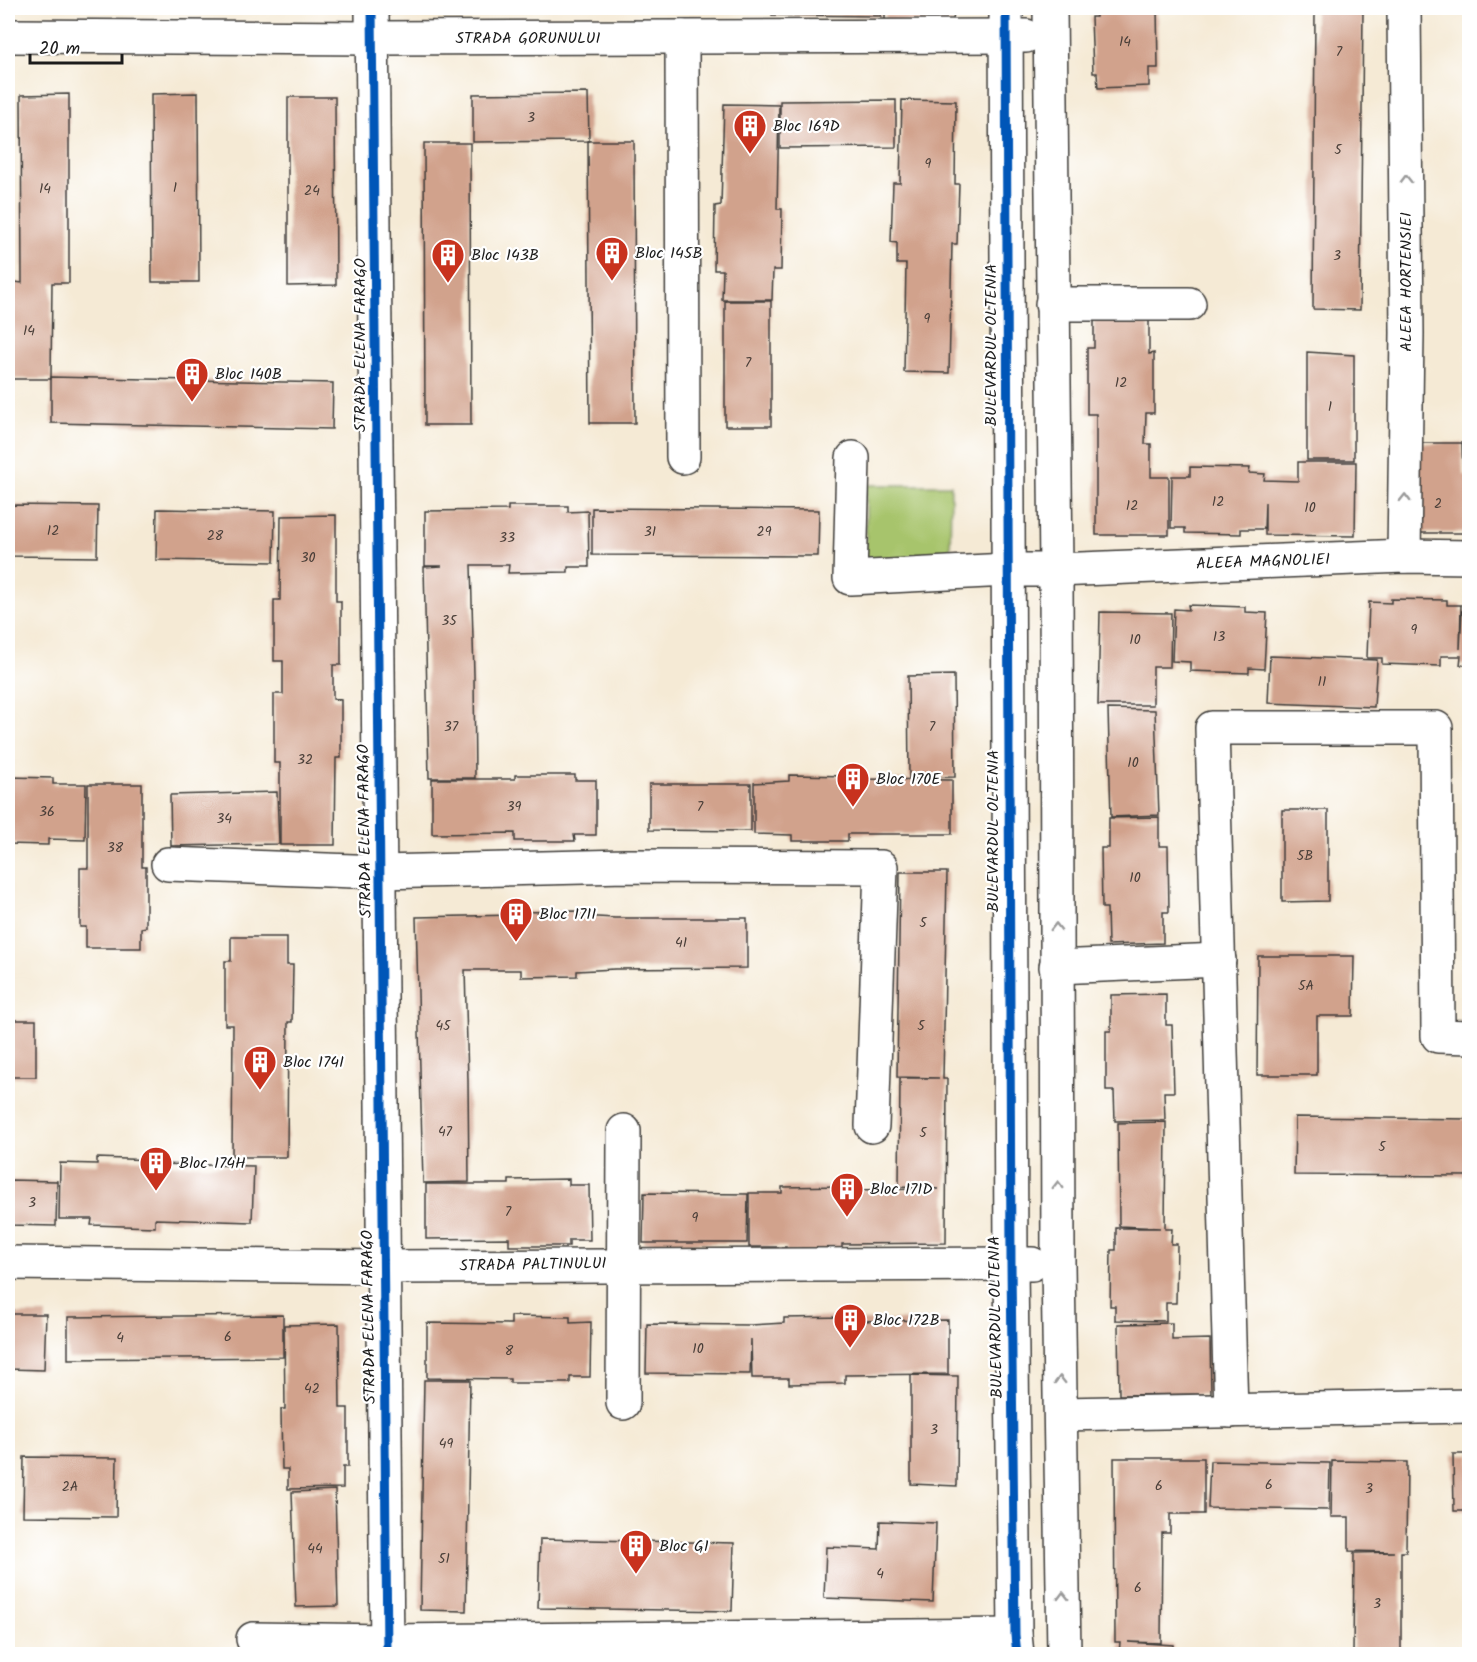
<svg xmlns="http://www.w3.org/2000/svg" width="1477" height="1662" viewBox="0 0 1477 1662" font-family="Kalam,sans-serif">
  <rect width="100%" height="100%" fill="#fff"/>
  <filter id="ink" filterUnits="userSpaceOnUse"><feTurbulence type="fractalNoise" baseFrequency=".0167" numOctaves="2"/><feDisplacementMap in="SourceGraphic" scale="12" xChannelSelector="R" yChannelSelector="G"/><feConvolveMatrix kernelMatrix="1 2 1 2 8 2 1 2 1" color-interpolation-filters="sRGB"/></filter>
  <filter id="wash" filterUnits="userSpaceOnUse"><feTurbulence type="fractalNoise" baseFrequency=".008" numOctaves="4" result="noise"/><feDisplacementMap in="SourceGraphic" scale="24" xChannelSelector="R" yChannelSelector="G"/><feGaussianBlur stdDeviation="1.35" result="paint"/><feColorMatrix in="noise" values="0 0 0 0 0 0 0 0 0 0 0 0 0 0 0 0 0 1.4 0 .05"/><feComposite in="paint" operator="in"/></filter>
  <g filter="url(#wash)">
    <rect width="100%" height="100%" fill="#f5ead5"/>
    <!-- green -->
    <polygon fill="#a7c46c" stroke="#627044" stroke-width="1.5" points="866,485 951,485 950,560 866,560"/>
    <g id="blocks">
      <!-- building -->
      <g fill="#d1a28c">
        <polygon points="772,8 881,8 881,16 772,15"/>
        <polygon points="885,8 954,8 953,23 885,22"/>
        <polygon points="1096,8 1157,8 1158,68 1149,68 1149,86 1098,88 1097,73 1093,73 1091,17 1096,17"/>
        <polygon points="1315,8 1363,8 1360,310 1313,309"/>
        <polygon points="198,93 199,282 152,282 151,94"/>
        <polygon points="588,93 589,141 473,142 473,94"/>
        <polygon points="69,94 69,283 52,283 51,379 8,379 8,281 22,283 21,95"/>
        <polygon points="288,97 335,97 336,285 288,286"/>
        <polygon points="896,100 896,147 780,148 780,101"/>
        <polygon points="902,100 956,101 955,184 959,184 957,244 952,244 949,373 904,372 906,264 897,264 897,243 891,242 893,183 900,183"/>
        <polygon points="724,104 779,105 777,209 782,209 781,270 773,270 772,300 722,300 723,270 714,270 715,206 721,205"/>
        <polygon points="588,141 634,141 635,423 590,423"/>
        <polygon points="424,143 470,143 471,425 425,425"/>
        <rect x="725" y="301" width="46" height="125"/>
        <polygon points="1094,317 1149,317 1149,354 1154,353 1154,413 1146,413 1145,444 1151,444 1151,477 1169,477 1169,535 1096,535 1096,414 1087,414 1087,348 1094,348"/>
        <polygon points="1307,352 1354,355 1354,460 1307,460"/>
        <polygon points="51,377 333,383 332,429 51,423"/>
        <polygon points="1407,443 1462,443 1463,475 1470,475 1470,533 1407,533"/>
        <polygon points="1298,462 1356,462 1355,536 1265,535 1265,502 1264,529 1241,529 1241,534 1185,533 1185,528 1171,528 1172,476 1190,476 1190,467 1250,468 1249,473 1265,474 1264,480 1298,481"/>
        <polygon points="8,505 98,506 97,557 8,556"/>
        <polygon points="508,506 568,506 568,512 588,511 589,567 568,567 568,572 508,573 509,565 471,565 474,675 475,778 429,778 424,567 442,566 425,566 425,511 508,510"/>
        <polygon points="592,508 819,510 818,556 592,555"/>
        <polygon points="157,509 275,511 274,562 156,560"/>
        <polygon points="336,515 336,601 341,601 341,665 333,665 333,699 341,700 341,758 336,758 335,845 280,845 280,763 274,763 274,694 283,694 283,661 274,661 274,600 280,600 281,516"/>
        <polygon points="1391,599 1447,600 1447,605 1461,605 1460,649 1462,611 1470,611 1470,665 1460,665 1461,656 1441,656 1441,666 1382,664 1382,658 1367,658 1369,602 1391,603"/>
        <polygon points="1188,605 1245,607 1245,612 1267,613 1264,669 1249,668 1249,673 1190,671 1190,662 1172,661 1174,609 1189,610"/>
        <polygon points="1100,612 1171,613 1170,667 1153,667 1153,705 1098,705"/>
        <polygon points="1270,656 1377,660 1374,707 1268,703"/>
        <polygon points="954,675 955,777 909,778 908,676"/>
        <polygon points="1108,709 1155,710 1159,815 1111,817"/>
        <polygon points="515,775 575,775 575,780 596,780 596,835 574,835 575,841 515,841 515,833 432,834 432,779 515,779"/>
        <polygon points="789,775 851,776 851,779 952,780 952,834 848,834 848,841 792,841 792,835 754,834 754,783 789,781"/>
        <polygon points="8,777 53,778 53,784 86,784 85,840 48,839 48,845 8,844"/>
        <polygon points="88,784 142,784 142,867 146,867 146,927 141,928 141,948 86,948 86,927 80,927 80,868 88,868"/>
        <polygon points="649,784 751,784 751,831 649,830"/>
        <polygon points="277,792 279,844 171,846 170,795"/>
        <polygon points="1282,810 1328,810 1328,901 1282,902"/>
        <polygon points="1159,817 1159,846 1168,846 1169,912 1163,912 1163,943 1108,945 1107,908 1102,908 1101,848 1109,848 1109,818"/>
        <polygon points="900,872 947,872 943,1079 947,1079 946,1243 842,1244 842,1252 786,1253 786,1247 749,1247 749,1193 782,1193 782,1187 844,1186 844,1190 939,1189 899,1187 900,1078 939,1078 897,1077"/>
        <polygon points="580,911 580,916 615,918 747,918 747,968 615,969 577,971 577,976 521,977 521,970 465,970 468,1080 469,1182 423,1183 416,917 517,915 517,912"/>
        <polygon points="231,937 287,937 287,965 293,965 292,1022 288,1022 287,1157 232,1157 233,1025 225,1025 225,961 231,961"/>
        <polygon points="1258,956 1354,956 1353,1016 1317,1016 1317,1075 1257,1075"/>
        <polygon points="1166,994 1166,1025 1172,1025 1174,1092 1164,1092 1165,1120 1115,1121 1114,1091 1106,1091 1106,1031 1111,1031 1111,995"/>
        <rect x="8" y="1020" width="28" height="57"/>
        <polygon points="1295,1117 1470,1119 1470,1176 1294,1175"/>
        <polygon points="1166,1122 1165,1229 1172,1229 1171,1244 1177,1244 1176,1303 1166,1303 1166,1321 1115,1320 1115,1306 1110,1306 1111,1250 1116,1250 1116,1228 1160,1228 1119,1226 1118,1123"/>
        <polygon points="97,1158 154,1160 154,1164 254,1166 252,1222 155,1219 155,1227 91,1225 92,1219 59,1219 60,1163 97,1164"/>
        <polygon points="569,1179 569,1185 589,1185 590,1240 569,1240 569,1246 509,1246 509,1238 426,1239 426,1184 509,1184 509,1180"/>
        <polygon points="8,1180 57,1181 56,1226 8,1225"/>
        <polygon points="644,1193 748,1194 747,1243 643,1243"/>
        <polygon points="8,1308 13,1308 12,1314 46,1314 44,1370 8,1369"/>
        <polygon points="283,1315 283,1357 68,1359 68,1317"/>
        <polygon points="511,1316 570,1317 570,1323 591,1322 590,1377 570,1377 570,1383 510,1383 510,1379 427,1378 427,1323 511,1324"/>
        <polygon points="846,1317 846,1321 948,1320 948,1374 845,1375 845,1383 789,1384 789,1378 752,1378 751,1339 750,1374 646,1373 647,1324 751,1325 784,1323 784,1318"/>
        <polygon points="1172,1323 1172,1340 1210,1339 1211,1394 1119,1395 1118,1324"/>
        <polygon points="339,1324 340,1408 348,1408 348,1467 343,1467 343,1488 288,1489 288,1469 282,1469 281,1409 285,1409 284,1325"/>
        <polygon points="911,1375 958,1376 957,1486 911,1484"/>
        <polygon points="424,1380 470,1380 466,1611 420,1610"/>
        <polygon points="1453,1454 1470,1454 1470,1511 1454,1511"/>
        <polygon points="24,1457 117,1458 116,1517 23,1516"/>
        <polygon points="1114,1458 1204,1458 1204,1514 1170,1514 1170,1533 1162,1533 1161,1643 1128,1642 1173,1645 1173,1654 1119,1654 1120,1642 1115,1642"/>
        <polygon points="1210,1461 1330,1463 1329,1510 1208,1508"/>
        <polygon points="1332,1461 1407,1462 1406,1552 1401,1552 1401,1654 1353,1654 1354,1553 1394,1552 1349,1551 1349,1517 1331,1517"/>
        <polygon points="335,1490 338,1606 296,1607 292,1492"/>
        <polygon points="880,1521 936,1523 933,1602 824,1598 826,1547 879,1549"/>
        <polygon points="540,1539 734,1543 732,1611 538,1608"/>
      </g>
    </g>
  </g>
  <g filter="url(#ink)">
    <use href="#blocks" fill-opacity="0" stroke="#3d3b38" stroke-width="1.5"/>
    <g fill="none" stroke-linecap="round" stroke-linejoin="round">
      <!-- minor casing -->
      <g stroke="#3d3b38" stroke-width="36">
        <g id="minor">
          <polyline points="372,8 387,1654"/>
          <polyline points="1006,8 1011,1264 1015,1635 1017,1654"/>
          <polyline points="1050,8 1056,570 1058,1264 1064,1654"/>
          <polyline points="8,36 372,38 1026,36"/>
          <polyline points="682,37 683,457"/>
          <polyline points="1052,304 1189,304"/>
          <polyline points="853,458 850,578 1007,570 1056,570 1404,556 1470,557"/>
          <polyline points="1404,556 1407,333 1404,8"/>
          <polyline points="168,864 380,872 626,866 881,867 872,1126"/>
          <polyline points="1056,967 1219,960"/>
          <polyline points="8,1263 384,1267 1032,1264"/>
          <polyline points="623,1403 624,1131"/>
          <polyline points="1231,1411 1212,728 1436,728 1438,1036 1470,1037"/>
          <polyline points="1061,1414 1470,1406"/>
          <polyline points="253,1639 387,1641 1015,1635"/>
        </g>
      </g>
      <!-- minor -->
      <use href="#minor" stroke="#fff" stroke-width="33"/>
      <!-- cycleway casing -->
      <g stroke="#fff" stroke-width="13">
        <g id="cycleway">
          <polyline points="372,8 387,1654"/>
          <polyline points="1006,8 1011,1264 1015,1635 1017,1654"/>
        </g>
      </g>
      <!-- cycleway -->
      <use href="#cycleway" stroke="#0057b8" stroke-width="9"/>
    </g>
    <!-- one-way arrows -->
    <defs><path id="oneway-chevron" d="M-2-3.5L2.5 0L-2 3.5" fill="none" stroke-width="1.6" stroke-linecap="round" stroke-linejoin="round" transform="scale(1.5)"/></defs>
    <g stroke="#999">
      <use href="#oneway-chevron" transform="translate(1406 179) rotate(-91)"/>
      <use href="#oneway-chevron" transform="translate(1405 498) rotate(-89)"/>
      <use href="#oneway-chevron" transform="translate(1056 927) rotate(-90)"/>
      <use href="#oneway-chevron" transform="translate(1058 1185) rotate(-90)"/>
      <use href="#oneway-chevron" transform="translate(1060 1380) rotate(-91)"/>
      <use href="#oneway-chevron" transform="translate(1063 1596) rotate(-91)"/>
    </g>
  </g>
  <!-- icons -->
  <defs>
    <g id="building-pin" transform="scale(1.725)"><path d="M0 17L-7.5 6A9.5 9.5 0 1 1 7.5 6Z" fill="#c8321e" stroke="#fff"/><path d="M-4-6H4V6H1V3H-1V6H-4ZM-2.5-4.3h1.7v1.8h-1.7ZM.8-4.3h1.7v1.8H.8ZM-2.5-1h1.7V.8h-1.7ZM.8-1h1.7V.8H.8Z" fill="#fff"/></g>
  </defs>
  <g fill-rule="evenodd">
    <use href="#building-pin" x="750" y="126"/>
    <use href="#building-pin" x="612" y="253"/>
    <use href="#building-pin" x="448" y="255"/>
    <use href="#building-pin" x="192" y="374"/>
    <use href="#building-pin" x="853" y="779"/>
    <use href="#building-pin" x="516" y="914"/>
    <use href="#building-pin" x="260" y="1062"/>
    <use href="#building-pin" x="156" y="1163"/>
    <use href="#building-pin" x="847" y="1189"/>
    <use href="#building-pin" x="850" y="1320"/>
    <use href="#building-pin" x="636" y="1546"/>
  </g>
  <g text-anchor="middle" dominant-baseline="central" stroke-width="4.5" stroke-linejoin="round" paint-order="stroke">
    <!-- number labels -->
    <g font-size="14" fill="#493e38">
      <text x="1125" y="42">14</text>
      <text x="1339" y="52">7</text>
      <text x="531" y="118">3</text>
      <text x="1338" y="150">5</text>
      <text x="928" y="164">9</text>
      <text x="175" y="188">1</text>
      <text x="45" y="189">14</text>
      <text x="312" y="191">24</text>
      <text x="1337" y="256">3</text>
      <text x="927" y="319">9</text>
      <text x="29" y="331">14</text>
      <text x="748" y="363">7</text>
      <text x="1121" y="383">12</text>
      <text x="1330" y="407">1</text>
      <text x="1218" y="502">12</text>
      <text x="1438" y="504">2</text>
      <text x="1132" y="506">12</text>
      <text x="1310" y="508">10</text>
      <text x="53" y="531">12</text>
      <text x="650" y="532">31</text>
      <text x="764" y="532">29</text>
      <text x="215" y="536">28</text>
      <text x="507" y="538">33</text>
      <text x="308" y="558">30</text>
      <text x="449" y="621">35</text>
      <text x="1414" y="630">9</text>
      <text x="1219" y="637">13</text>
      <text x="1135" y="640">10</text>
      <text x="1322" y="682">11</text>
      <text x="451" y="727">37</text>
      <text x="932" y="727">7</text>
      <text x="305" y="760">32</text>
      <text x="1133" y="763">10</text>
      <text x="514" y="807">39</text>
      <text x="700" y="807">7</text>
      <text x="47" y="812">36</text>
      <text x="224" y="819">34</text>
      <text x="115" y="848">38</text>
      <text x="1305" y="856">5B</text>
      <text x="1135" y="878">10</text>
      <text x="923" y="923">5</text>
      <text x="681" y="943">41</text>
      <text x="1306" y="986">5A</text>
      <text x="443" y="1026">45</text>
      <text x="921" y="1026">5</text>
      <text x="445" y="1132">47</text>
      <text x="923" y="1133">5</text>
      <text x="1382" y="1147">5</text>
      <text x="32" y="1203">3</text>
      <text x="508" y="1212">7</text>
      <text x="695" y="1218">9</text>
      <text x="228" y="1337">6</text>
      <text x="120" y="1338">4</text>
      <text x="698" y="1349">10</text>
      <text x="509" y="1351">8</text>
      <text x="312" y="1389">42</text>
      <text x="934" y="1430">3</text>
      <text x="446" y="1444">49</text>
      <text x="1269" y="1485">6</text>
      <text x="1159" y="1486">6</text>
      <text x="70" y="1487">2A</text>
      <text x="1369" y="1489">3</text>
      <text x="315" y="1549">44</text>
      <text x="444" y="1559">51</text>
      <text x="880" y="1574">4</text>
      <text x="1138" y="1588">6</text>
      <text x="1377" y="1604">3</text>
    </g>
    <!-- street labels -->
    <g font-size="16" fill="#1c1c1c" stroke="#fff">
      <text x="528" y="38">STRADA GORUNULUI</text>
      <text transform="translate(1406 282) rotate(-90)">ALEEA HORTENSIEI</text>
      <text transform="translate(360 345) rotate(-90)">STRADA ELENA FARAGO</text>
      <text transform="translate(991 345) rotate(-90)">BULEVARDUL OLTENIA</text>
      <text transform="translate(1263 562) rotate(-2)">ALEEA MAGNOLIEI</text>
      <text transform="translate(365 831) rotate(-91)">STRADA ELENA FARAGO</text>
      <text transform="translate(993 831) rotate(-90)">BULEVARDUL OLTENIA</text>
      <text transform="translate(533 1265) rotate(-1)">STRADA PALTINULUI</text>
      <text transform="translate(369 1317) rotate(-91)">STRADA ELENA FARAGO</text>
      <text transform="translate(996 1317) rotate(-91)">BULEVARDUL OLTENIA</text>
    </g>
    <!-- poi labels -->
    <g font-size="16" fill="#1c1c1c" stroke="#fff" text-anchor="start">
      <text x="773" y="126">Bloc 169D</text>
      <text x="635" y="253">Bloc 145B</text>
      <text x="471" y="255">Bloc 143B</text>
      <text x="215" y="374">Bloc 140B</text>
      <text x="876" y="779">Bloc 170E</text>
      <text x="539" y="914">Bloc 171I</text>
      <text x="283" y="1062">Bloc 174I</text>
      <text x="179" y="1163">Bloc 174H</text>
      <text x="870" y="1189">Bloc 171D</text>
      <text x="873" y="1320">Bloc 172B</text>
      <text x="659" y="1546">Bloc G1</text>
    </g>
  </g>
  <!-- margin -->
  <rect width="1477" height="1662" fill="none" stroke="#fff" stroke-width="30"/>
  <!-- scale -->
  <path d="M30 54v9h92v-9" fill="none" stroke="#1c1c1c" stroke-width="3"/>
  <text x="39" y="54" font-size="18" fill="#1c1c1c" stroke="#ffffff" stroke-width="4.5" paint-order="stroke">20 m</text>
</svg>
